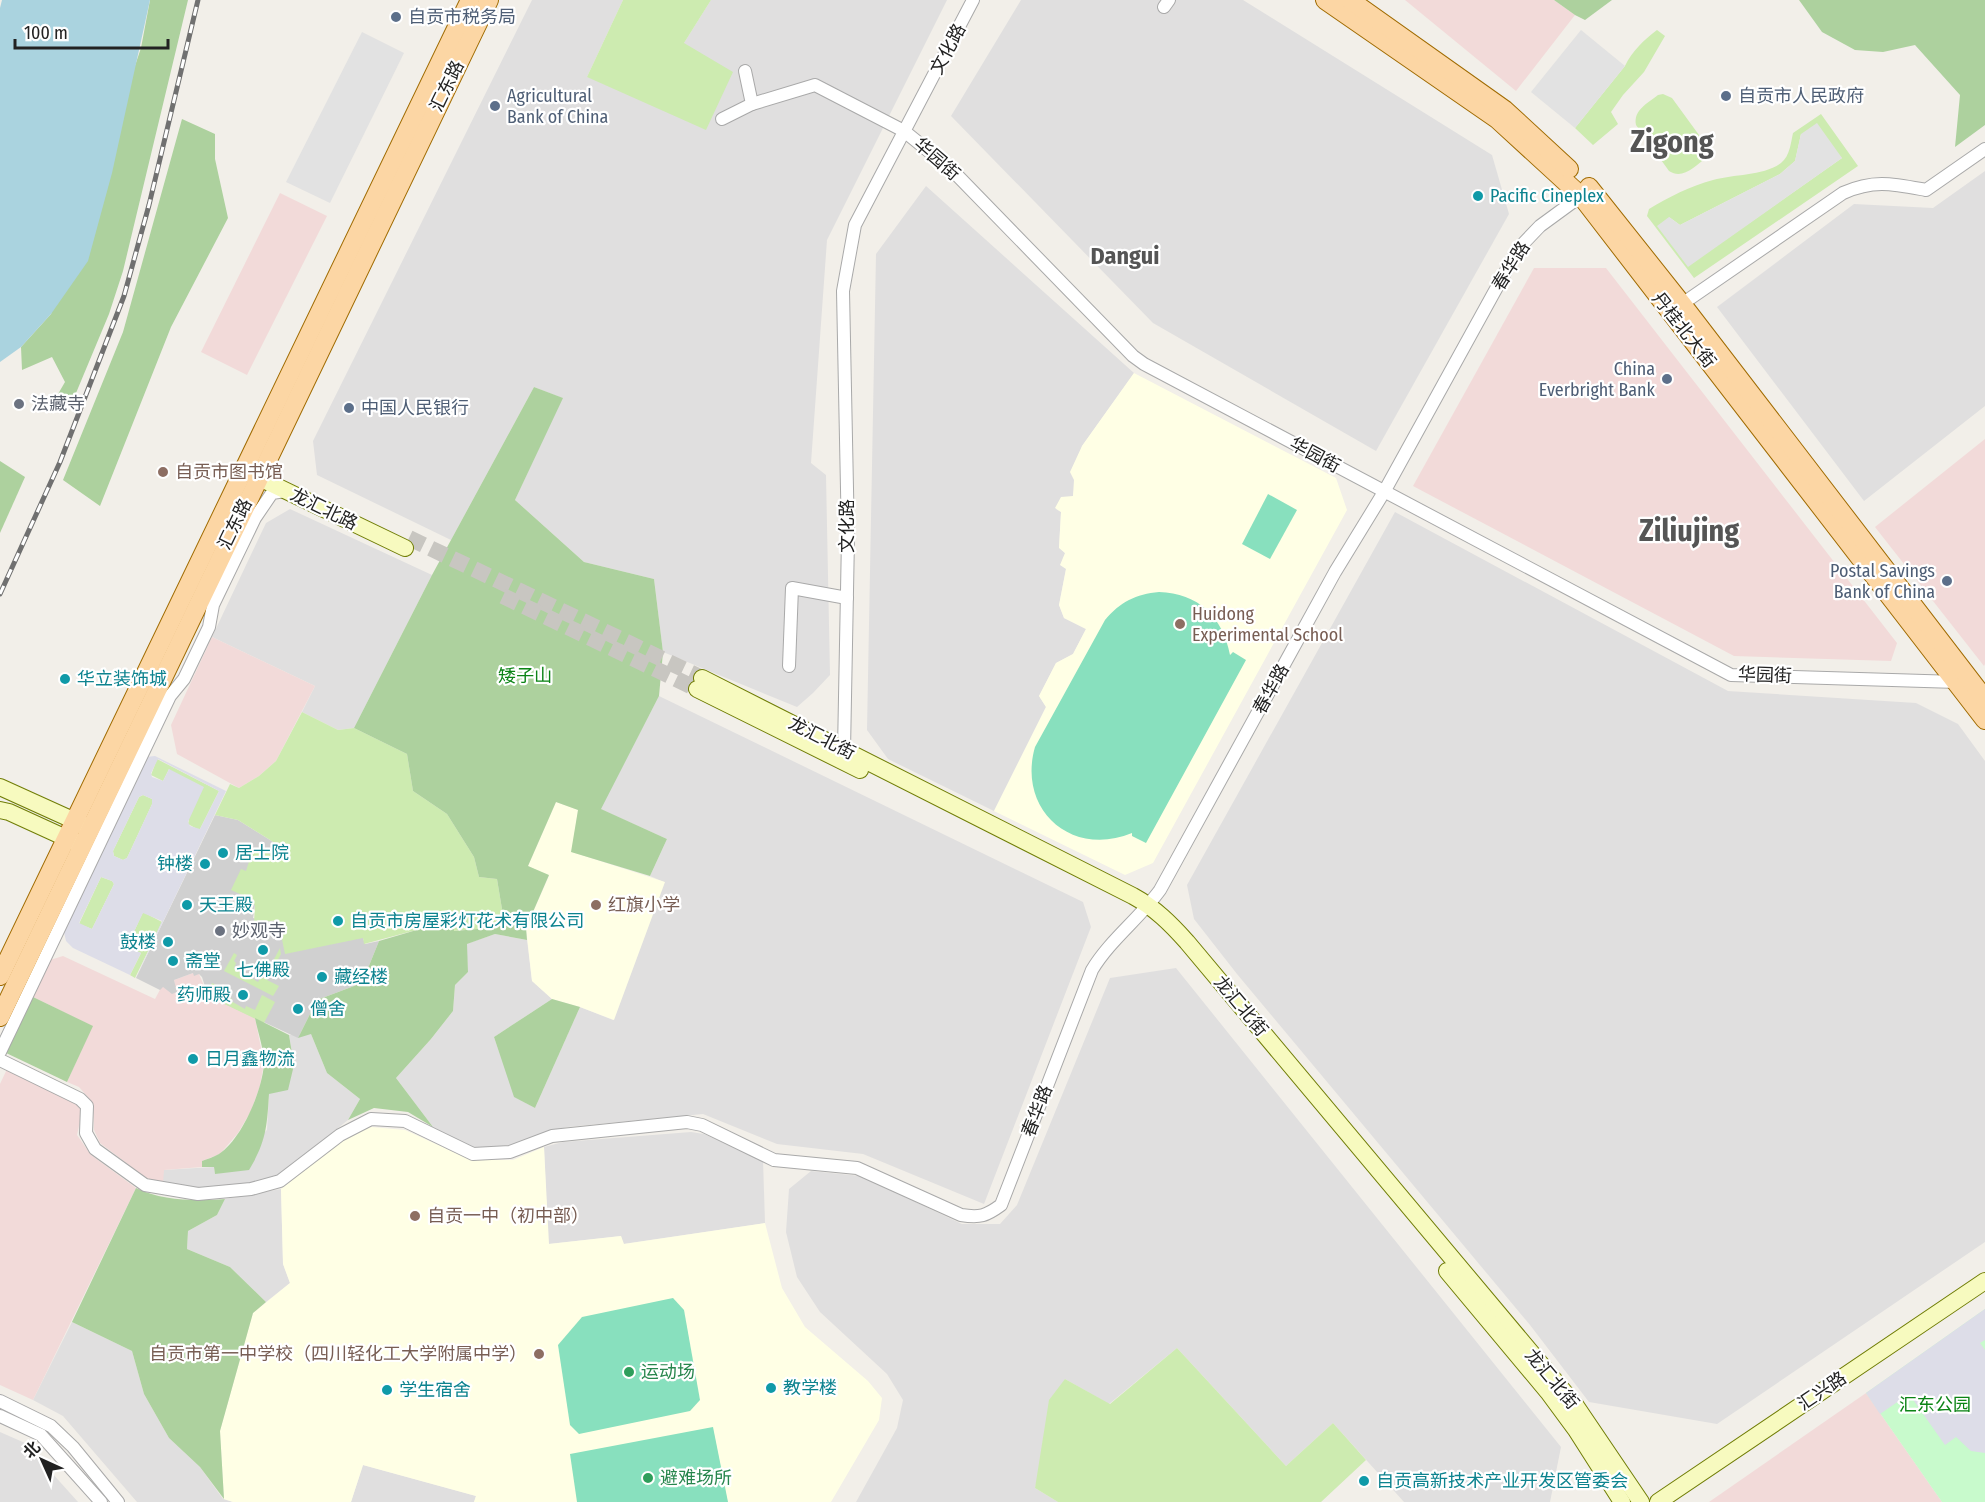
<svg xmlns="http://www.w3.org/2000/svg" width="1985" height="1502" viewBox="0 0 1985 1502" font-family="'Fira Sans Condensed','Noto Sans SC',sans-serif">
  <rect width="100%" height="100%" fill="#f2efe9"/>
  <!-- residential -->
  <g fill="#e0dfdf">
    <polygon points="532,0 623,0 587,77 684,43 711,0 947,0 827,240 811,463 826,475 830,675 813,693 797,707 663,652 654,579 584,562 515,500 562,398 534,387 451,540 317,475 313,441"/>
    <polygon points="1021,0 1243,0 1492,155 1509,214 1376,451 1153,323 951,116"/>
    <polygon points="1985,171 1985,406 1864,501 1717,307 1854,204 1933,208"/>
    <polygon points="926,186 1134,373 1082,446 1073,496 1056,509 1061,512 1059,547 1065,553 1066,569 1059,605 1064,618 1086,629 1073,654 1056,663 1039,696 1046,707 994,811 888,759 867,730 876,254"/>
    <polygon points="290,509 432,575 354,728 338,730 302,712 315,686 212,637 266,523"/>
    <polygon points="1395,512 1728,691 1916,703 1958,724 1985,761 1985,1242 1717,1424 1589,1402 1530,1325 1237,974 1194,919 1187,885"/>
    <polygon points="659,696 1083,902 1091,927 984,1204 863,1154 777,1144 703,1114 567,1127 511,1145 475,1149 433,1127 396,1078 431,1039 453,1011 455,985 468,972 466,944 495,934 527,940 532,981 552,999 494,1037 515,1097 535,1108 580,1007 613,1020 664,882 650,876 667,839 600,809"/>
    <polygon points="1176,968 1561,1447 1550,1502 1404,1502 1333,1423 1286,1466 1177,1348 1109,1404 1065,1379 1035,1488 1058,1502 856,1502 897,1428 903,1400 887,1374 820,1312 797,1277 786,1232 789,1189 811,1171 861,1176 962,1224 1000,1224 1017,1205 1110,978"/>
    <polygon points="311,1034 327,1073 360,1099 348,1120 279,1175 252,1183 200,1189 163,1183 163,1170 214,1167 215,1174 267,1130 269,1094 294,1065 289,1035"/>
    <polygon points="691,1132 704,1134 763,1160 765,1223 623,1244 621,1236 548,1244 544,1147 563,1142"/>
    <polygon points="281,1189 283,1264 290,1283 266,1302 230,1267 187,1249 188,1231 217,1215 225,1199"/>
    <polygon points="72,1322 132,1351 144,1394 169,1438 200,1467 223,1499 233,1502 137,1502 63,1416 33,1400"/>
    <polygon points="0,1432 25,1443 78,1502 0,1502"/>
    <polygon points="363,1465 476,1496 474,1502 351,1502"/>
  </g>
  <!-- commercial -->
  <g fill="#f2dad9">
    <polygon points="1405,0 1554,0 1575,15 1516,91"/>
    <polygon points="280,193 327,216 247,375 201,352"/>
    <polygon points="1534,268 1606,268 1897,643 1891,661 1734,656 1413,486"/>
    <polygon points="1985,439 1985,664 1984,666 1875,527"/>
    <polygon points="212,637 315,686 276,761 259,776 239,788 177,754 171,725"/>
    <polygon points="63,956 155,999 162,986 172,993 176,992 174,980 193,973 199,974 207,993 255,1018 264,1063 260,1086 251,1111 238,1133 220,1154 202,1161 202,1167 164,1170 163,1183 146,1178 100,1143 94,1130 93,1103 79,1087 67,1082 92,1026 31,996 50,960"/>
    <polygon points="8,1067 76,1098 82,1112 77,1135 91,1155 136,1188 33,1400 0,1385 0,1084"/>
    <polygon points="1866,1393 1942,1502 1709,1502"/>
  </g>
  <!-- education -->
  <g fill="#ffffe5">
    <polygon points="1134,373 1336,478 1347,510 1153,863 1125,875 994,811 1046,707 1039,696 1056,663 1073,654 1086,629 1064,618 1059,605 1066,569 1060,565 1065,553 1059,548 1061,512 1055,508 1061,497 1073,496 1074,480 1070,472 1082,446"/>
    <polygon points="556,802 578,810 572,852 665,882 614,1020 580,1007 552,999 532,981 526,928 549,876 528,866"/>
    <polygon points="371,1127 405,1130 471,1160 513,1160 544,1147 549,1244 621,1236 624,1244 765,1223 782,1288 805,1327 868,1381 882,1398 879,1420 831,1502 474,1502 476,1496 363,1465 351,1502 233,1502 224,1499 220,1431 253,1313 290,1283 283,1264 281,1189 345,1138"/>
  </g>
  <!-- religious -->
  <polygon fill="#d0d0d0" points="215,815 238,820 283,848 255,905 253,918 271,922 278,920 363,938 365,944 379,941 362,983 317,1000 298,1038 212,998 207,993 202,977 199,974 194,976 193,973 174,980 177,992 172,994 163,987 160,990 136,978"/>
  <!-- grass -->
  <g fill="#cdebb0" fill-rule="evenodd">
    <polygon points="623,0 711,0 684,43 733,72 706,130 587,77"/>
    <path d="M1657,30L1665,36L1644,72L1623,95L1611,112L1618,124L1593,145L1575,128L1625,66C1632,51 1644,40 1657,30Z"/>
    <path d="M1663,94L1672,98L1707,146L1708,154L1706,158C1695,166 1683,180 1669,171L1636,125C1633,110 1648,103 1658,95Z"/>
    <path d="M1821,114L1858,166L1694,278L1647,216L1649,209C1669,197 1690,186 1713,180C1734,174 1763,176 1781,163C1790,156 1791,142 1793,133ZM1801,134L1842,158L1688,266L1669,217L1680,225L1780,174L1795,161Z"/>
    <polygon points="302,712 338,730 354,728 407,754 413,791 447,814 474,857 479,877 497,879 503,915 489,928 453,931 450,911 420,929 364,944 363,938 285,954 278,920 254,923 255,905 243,901 242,895 231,890 241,869 246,871 253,849 279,857 283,848 238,820 215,815 230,784 239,788 259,776 276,761"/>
    <polygon points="157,759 219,791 200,829 197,829 188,824 189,820 169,769 163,781 151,775"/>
    <polygon points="143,795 152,799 153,802 127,858 123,860 114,856 113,851 139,797"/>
    <polygon points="101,877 112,881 114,884 92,929 79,924"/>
    <polygon points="143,912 162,922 135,978 130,975 141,953 127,947"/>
    <polygon points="280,948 281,954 267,980 279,986 273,996 224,971 234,953 237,955 234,961 236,963 234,968 258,982 261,977 264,978"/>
    <polygon points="212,983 216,985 214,989 232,999 231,1001 245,1009 246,1006 255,1010 262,995 275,1002 264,1023 212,998 207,993"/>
    <polygon points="1177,1348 1286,1466 1333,1423 1366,1460 1321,1502 1058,1502 1035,1488 1049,1400 1065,1379 1110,1404"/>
  </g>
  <!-- forest -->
  <g fill="#add19e">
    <polygon points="150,0 188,0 123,271 109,314 71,405 54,401 65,382 52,357 22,370 21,347 51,314 141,48"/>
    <polygon points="1554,0 1612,0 1585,20 1575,15"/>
    <polygon points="1799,0 1985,0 1985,125 1955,147 1960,95 1915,45 1883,52 1855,50 1822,32"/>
    <polygon points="182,119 215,134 215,159 228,218 171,327 100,506 63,480 123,332"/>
    <polygon points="534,387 563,398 515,500 584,562 654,579 663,652 659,696 601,809 667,839 650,876 571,852 578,810 556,802 528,866 549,875 526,928 527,940 495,934 467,944 468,972 455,985 453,1011 431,1039 396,1078 433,1127 408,1112 374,1108 348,1120 360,1099 327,1073 311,1034 298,1038 317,1000 362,983 379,941 420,929 450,911 454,931 489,928 503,915 497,879 479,877 474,857 447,814 413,791 407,754 354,728 432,575"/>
    <polygon points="0,461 25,477 0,533"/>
    <polygon points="31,996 93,1026 67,1082 4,1052"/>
    <polygon points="552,999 580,1007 535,1108 514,1097 494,1037"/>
    <path d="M255,1018L289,1035L294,1065L288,1090L269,1094C267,1127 266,1142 249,1170L215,1174L214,1167H202V1161C207,1159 214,1157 219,1154C242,1139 262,1091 264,1064C264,1049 258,1033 255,1018Z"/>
    <path d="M136,1188C162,1201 196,1201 225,1199L217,1215L188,1231L187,1249L230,1267L266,1302L253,1313L220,1431L224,1499L200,1467L169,1438L144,1394L132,1351L72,1322Z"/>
  </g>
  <!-- park -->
  <polygon fill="#c8facc" points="1985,1309 1985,1502 1942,1502 1866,1393"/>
  <!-- pitch -->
  <g fill="#88e0be">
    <polygon points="1268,494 1297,510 1270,559 1242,544"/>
    <path d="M1159,592C1198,593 1223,617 1230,655L1233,652L1246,660L1146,843L1132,836V833C1072,858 1017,810 1035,747L1105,620C1120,602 1136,594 1159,592Z"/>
    <polygon points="673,1298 684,1310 700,1400 690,1411 579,1434 570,1425 558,1345 582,1317"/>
    <polygon points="713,1427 728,1502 577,1502 570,1454"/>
  </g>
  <!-- parking -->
  <g fill="#e2e2e2">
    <polygon points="1581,30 1625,66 1575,128 1531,92"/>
    <polygon points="362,32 404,53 330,203 286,182"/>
    <polygon points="1817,123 1842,158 1688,267 1657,226 1669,217 1680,225 1780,174 1795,161 1801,134"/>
  </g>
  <!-- plaza -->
  <g fill="#dddde8" fill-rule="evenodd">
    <path d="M155,756L226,791L136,978L162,921L143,913L127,946L141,953L130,975L73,948L66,941L64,932L146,757ZM158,759L219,791L200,829L190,826L188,822L204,787L169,769L163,781L152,777L151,773ZM143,795L152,799V804L127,858L123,860L114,856L113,851L139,797ZM101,877L112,881L114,884L92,929L79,923Z"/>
    <polygon points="1985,1309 1985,1340 1980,1343 1985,1350 1985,1453 1971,1451 1956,1437 1945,1445 1909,1394 1880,1414 1866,1393"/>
  </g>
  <!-- water -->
  <polygon fill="#aad3df" points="2,0 150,0 112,173 88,261 51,314 21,347 0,362 0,8"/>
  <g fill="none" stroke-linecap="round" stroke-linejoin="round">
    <!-- secondary-tunnel -->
    <g stroke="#c8c6c1" stroke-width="16" stroke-dasharray="16 8" stroke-linecap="butt">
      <polyline points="409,538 702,678"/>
      <polyline points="503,596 697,689"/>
    </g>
    <!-- street casing -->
    <g stroke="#a9a9a9" stroke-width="14">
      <g id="street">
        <polyline points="1164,7 1169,0"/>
        <polyline points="752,104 815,85 904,131 952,170 1133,356 1144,364 1731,675 1957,682"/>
        <polyline points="722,119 752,104 745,71"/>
        <path d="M1682,304L1843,193C1874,179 1894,184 1926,190L1985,149"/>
        <polyline points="789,666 792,588 847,598"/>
        <polyline points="841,757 844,750 848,538 843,291 855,225 973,0"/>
        <polyline points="0,1052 170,696 184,679 209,627 213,605 255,518 272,493 285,491"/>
        <path d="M0,1060L80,1099L87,1106L86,1133L95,1149L145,1185L198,1194L251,1189L280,1181L340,1135L371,1119L405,1121L473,1154L510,1152L552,1136L687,1122L702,1125L774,1160L857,1168L961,1215C980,1218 986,1216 1001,1205L1092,970C1110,940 1139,919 1160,890L1335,572L1384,492L1518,249L1540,226L1581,196"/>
        <polyline points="0,1401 51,1426 73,1447 118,1502"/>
        <polyline points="0,1416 41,1435 101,1502"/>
      </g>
    </g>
    <!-- secondary casing -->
    <g stroke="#707d05" stroke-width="18">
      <g id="secondary">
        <polyline points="249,473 405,548"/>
        <path d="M702,678L1133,896C1155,908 1171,924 1187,942L1576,1406L1641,1502"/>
        <polyline points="697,689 860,770"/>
        <polyline points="0,787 86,826"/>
        <polyline points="0,810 9,812 79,844"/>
        <polyline points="1447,1271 1548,1392 1576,1430 1622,1502"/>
        <polyline points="1658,1502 1985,1281"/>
      </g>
    </g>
    <!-- primary casing -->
    <g stroke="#a06b00" stroke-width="20">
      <g id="primary">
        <polyline points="1325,0 1497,119 1581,196 1985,720"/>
        <polyline points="1350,0 1505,110 1569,169"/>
        <polyline points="1589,187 1682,304 1985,699"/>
        <polyline points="0,976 470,0"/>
        <polyline points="0,1017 489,0"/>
      </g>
    </g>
    <!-- street -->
    <use href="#street" stroke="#fff" stroke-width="12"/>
    <!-- secondary -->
    <use href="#secondary" stroke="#f7fabf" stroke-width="16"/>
    <!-- primary -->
    <use href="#primary" stroke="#fcd6a4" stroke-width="18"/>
    <!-- rail casing -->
    <g stroke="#707070" stroke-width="5">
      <polyline id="rail" points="0,594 60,462 124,296 149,205 198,0"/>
    </g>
    <!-- rail -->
    <use href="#rail" stroke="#fff" stroke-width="3" stroke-dasharray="9" stroke-linecap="butt"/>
  </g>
  <!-- markers -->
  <g fill="#5c6f8a" stroke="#fff" stroke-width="2">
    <circle cx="396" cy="17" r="6"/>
    <circle cx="1726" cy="96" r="6"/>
    <circle cx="495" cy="106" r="6"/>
    <circle cx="1667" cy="379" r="6"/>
    <circle cx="349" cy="408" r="6"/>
    <circle cx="1947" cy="581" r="6"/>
  </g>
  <g fill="#0f9aa8" stroke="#fff" stroke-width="2">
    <circle cx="1478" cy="196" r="6"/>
    <circle cx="65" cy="679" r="6"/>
    <circle cx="223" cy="853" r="6"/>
    <circle cx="205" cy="864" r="6"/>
    <circle cx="187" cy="905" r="6"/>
    <circle cx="338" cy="921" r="6"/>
    <circle cx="168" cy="942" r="6"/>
    <circle cx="263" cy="950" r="6"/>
    <circle cx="173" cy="961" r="6"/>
    <circle cx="322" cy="977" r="6"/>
    <circle cx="243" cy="995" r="6"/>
    <circle cx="298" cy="1009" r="6"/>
    <circle cx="193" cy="1059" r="6"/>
    <circle cx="771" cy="1388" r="6"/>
    <circle cx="387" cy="1390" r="6"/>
    <circle cx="1364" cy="1481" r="6"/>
  </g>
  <g fill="#6b7280" stroke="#fff" stroke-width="2">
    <circle cx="19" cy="404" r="6"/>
    <circle cx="220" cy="931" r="6"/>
  </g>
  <g fill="#8d6e63" stroke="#fff" stroke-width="2">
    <circle cx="163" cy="472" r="6"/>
    <circle cx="1180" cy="624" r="6"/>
    <circle cx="596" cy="905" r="6"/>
    <circle cx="415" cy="1216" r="6"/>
    <circle cx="539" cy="1354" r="6"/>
  </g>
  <g fill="#2e9e5b" stroke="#fff" stroke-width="2">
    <circle cx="629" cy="1372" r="6"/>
    <circle cx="648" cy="1478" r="6"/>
  </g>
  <g text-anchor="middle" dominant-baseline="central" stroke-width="4.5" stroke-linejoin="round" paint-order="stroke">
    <!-- service labels -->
    <g font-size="18" fill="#4e5e75" stroke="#fff" text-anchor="start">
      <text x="408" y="17">自贡市税务局</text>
      <text x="507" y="96">Agricultural<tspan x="507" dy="21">Bank of China</tspan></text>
      <text x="1738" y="96">自贡市人民政府</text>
      <text x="1655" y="369" text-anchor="end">China<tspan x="1655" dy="21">Everbright Bank</tspan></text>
      <text x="361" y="408">中国人民银行</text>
      <text x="1935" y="571" text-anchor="end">Postal Savings<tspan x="1935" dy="21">Bank of China</tspan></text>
    </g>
    <!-- street labels -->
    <g font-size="18" fill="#222" stroke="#fff">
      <text transform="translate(948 49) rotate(-62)">文化路</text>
      <text transform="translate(447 86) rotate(-64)">汇东路</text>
      <text transform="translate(937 159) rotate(41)">华园街</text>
      <text transform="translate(1511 266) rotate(-58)">春华路</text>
      <text transform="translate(1684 330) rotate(52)">丹桂北大街</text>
      <text transform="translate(1315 455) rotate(28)">华园街</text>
      <text transform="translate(324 509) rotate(26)">龙汇北路</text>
      <text transform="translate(235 524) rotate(-64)">汇东路</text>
      <text transform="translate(847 526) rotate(-90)">文化路</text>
      <text transform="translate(1765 675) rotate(2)">华园街</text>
      <text transform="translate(1271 689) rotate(-61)">春华路</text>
      <text transform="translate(822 738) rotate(27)">龙汇北街</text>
      <text transform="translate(1241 1006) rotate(50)">龙汇北街</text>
      <text transform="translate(1037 1111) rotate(-69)">春华路</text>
      <text transform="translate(1552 1379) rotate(50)">龙汇北街</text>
      <text transform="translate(1822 1391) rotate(-34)">汇兴路</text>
    </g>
    <!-- culture labels -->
    <g font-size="18" fill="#0d838f" stroke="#fff" text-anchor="start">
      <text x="1490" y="196">Pacific Cineplex</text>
      <text x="77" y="679">华立装饰城</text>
      <text x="235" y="853">居士院</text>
      <text x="193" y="864" text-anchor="end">钟楼</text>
      <text x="199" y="905">天王殿</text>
      <text x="350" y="921">自贡市房屋彩灯花术有限公司</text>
      <text x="156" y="942" text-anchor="end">鼓楼</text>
      <text x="185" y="961">斋堂</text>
      <text x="263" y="970" text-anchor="middle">七佛殿</text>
      <text x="334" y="977">藏经楼</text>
      <text x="231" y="995" text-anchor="end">药师殿</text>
      <text x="310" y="1009">僧舍</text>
      <text x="205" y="1059">日月鑫物流</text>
      <text x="783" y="1388">教学楼</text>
      <text x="399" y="1390">学生宿舍</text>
      <text x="1376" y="1481">自贡高新技术产业开发区管委会</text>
    </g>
    <!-- worship labels -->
    <g font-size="18" fill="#5b616d" stroke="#fff" text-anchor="start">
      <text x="31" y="404">法藏寺</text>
      <text x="232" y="931">妙观寺</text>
    </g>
    <!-- education labels -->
    <g font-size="18" fill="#785e54" stroke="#fff" text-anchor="start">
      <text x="175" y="472">自贡市图书馆</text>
      <text x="1192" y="614">Huidong<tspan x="1192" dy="21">Experimental School</tspan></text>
      <text x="608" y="905">红旗小学</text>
      <text x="427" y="1216">自贡一中（初中部）</text>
      <text x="527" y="1354" text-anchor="end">自贡市第一中学校（四川轻化工大学附属中学）</text>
    </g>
    <!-- park labels -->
    <g font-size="18" fill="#0c8416" stroke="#fff">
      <text x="525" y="676">矮子山</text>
      <text x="1935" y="1405">汇东公园</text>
    </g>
    <!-- leisure labels -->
    <g font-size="18" fill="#27864d" stroke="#fff" text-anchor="start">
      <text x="641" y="1372">运动场</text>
      <text x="660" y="1478">避难场所</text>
    </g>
    <!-- district labels -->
    <g font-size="24" font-weight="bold" fill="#555" stroke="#fff">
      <text x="1125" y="256">Dangui</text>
    </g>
    <!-- town labels -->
    <g font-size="30" font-weight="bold" fill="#555" stroke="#fff">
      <text x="1672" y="142">Zigong</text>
      <text x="1689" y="531">Ziliujing</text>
    </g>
  </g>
  <!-- north arrow -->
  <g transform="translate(42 1460) rotate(315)" stroke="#ffffff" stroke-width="4.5" paint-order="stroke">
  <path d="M0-4.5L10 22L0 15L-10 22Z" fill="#222222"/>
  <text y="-9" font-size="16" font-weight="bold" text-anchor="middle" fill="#222222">北</text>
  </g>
  <!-- scale -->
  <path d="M15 39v9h153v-9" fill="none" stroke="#222222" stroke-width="3"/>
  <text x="24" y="39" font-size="18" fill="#222222" stroke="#ffffff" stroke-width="4.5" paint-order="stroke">100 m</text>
</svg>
